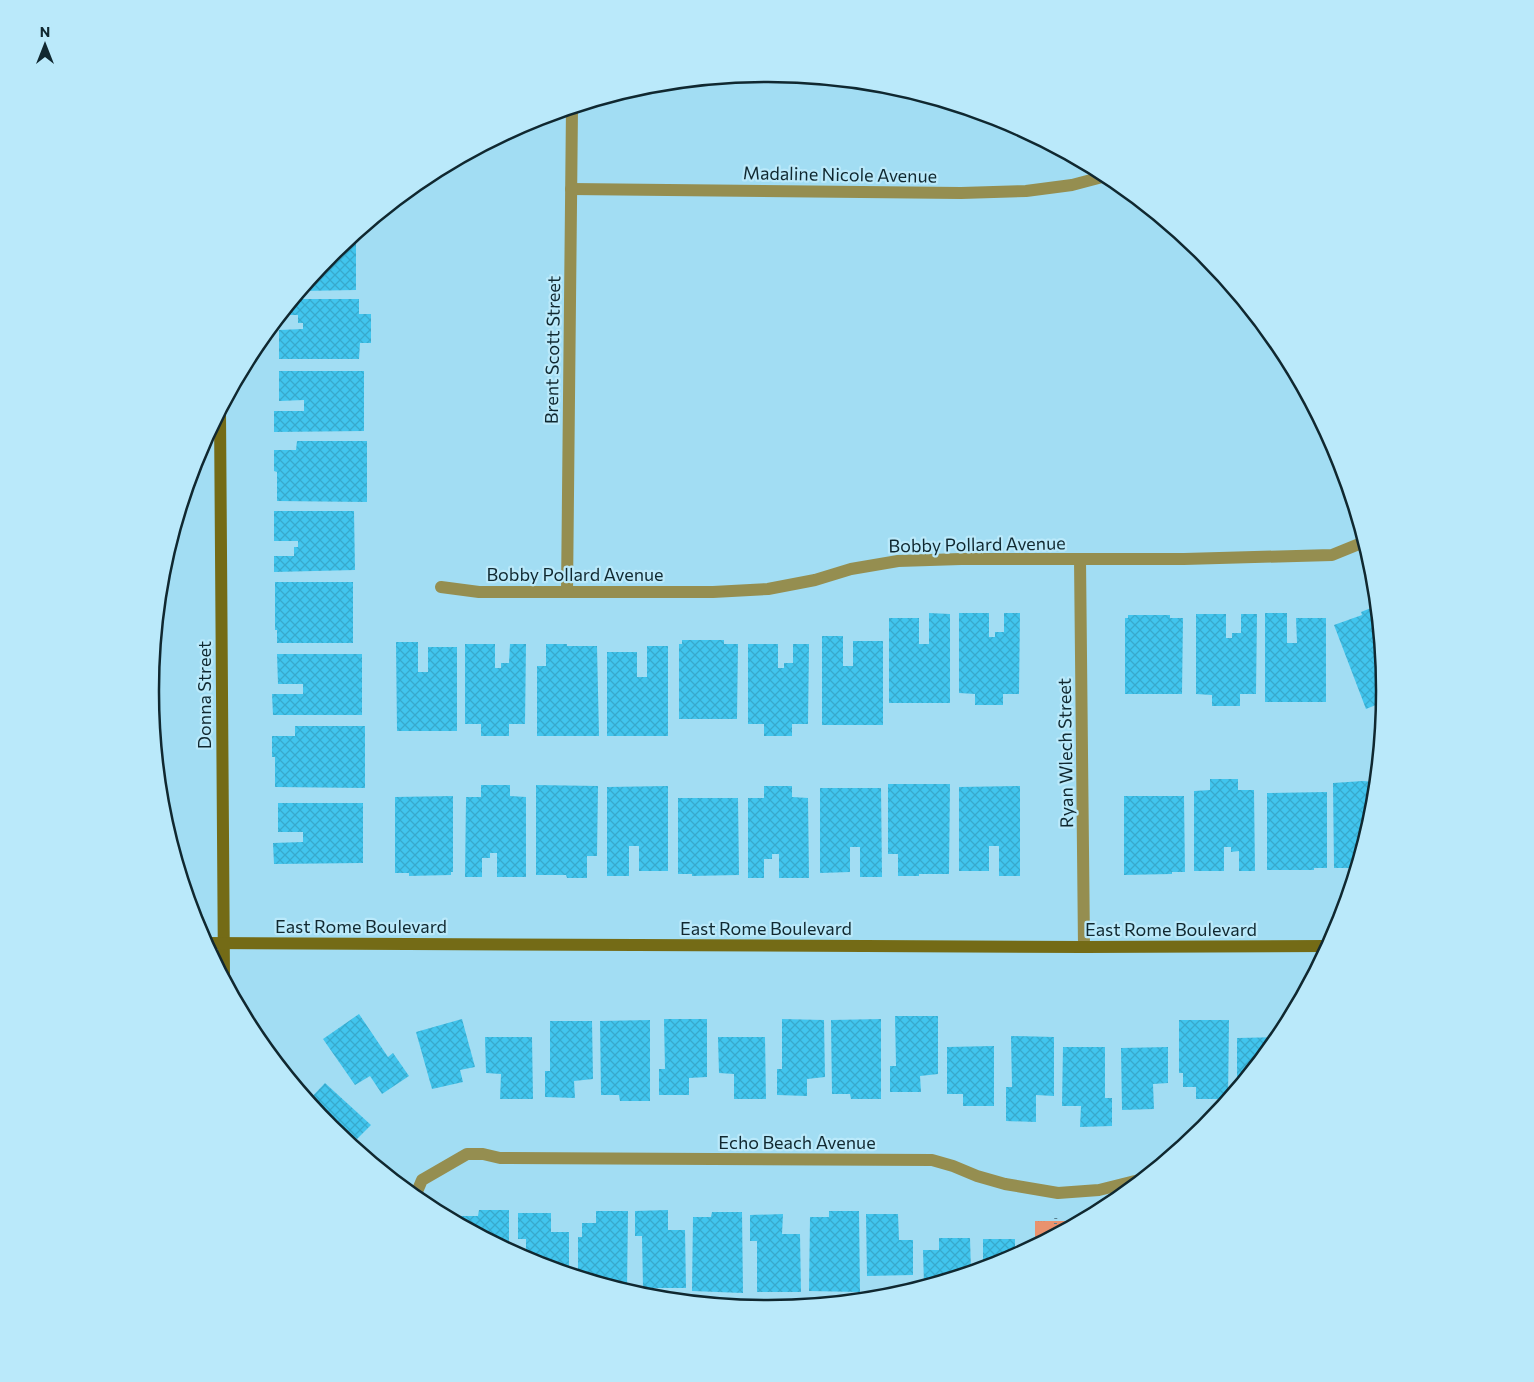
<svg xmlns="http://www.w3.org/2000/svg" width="1534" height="1382" viewBox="0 0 1534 1382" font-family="Commissioner,sans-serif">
  <defs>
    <pattern id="grass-tufts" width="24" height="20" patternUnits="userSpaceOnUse" patternTransform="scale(1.25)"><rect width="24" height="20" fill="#e9926e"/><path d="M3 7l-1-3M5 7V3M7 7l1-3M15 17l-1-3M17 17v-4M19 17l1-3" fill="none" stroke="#bb775b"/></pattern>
    <pattern id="building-cross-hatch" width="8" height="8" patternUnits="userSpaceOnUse" patternTransform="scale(1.25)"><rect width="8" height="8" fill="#41c5ee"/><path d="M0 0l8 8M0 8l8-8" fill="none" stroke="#38a9cc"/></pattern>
  </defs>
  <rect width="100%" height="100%" fill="#a2ddf3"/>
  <!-- grass -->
  <polygon fill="url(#grass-tufts)" points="1035,1221 1076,1221 1076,1222 1035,1244"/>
  <!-- building -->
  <g fill="url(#building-cross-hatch)">
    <polygon points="356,233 356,290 301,291 331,254"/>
    <polygon points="294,299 359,299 359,314 371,314 371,343 360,343 359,359 279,359 279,330 303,329 303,323 298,323 298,315 281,315"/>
    <polygon points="279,371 364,371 364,431 274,432 274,411 304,411 304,400 279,401"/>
    <polygon points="297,441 367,441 367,502 277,501 277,472 274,471 274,450 296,450"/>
    <polygon points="274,511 354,511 355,570 274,572 274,556 294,556 294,547 298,547 298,541 274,541"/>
    <polygon points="275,582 353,582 353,643 277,643 277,630 275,630"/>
    <polygon points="1376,606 1384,691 1383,702 1366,709 1334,625 1362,615 1361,612"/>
    <polygon points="929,613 950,614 950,703 889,703 889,618 919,618 919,644 929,644"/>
    <polygon points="959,613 989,613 989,637 995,637 995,632 1004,632 1004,613 1020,613 1019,694 1003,694 1003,705 975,705 975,694 959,693"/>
    <polygon points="1265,613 1287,613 1287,643 1297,643 1296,618 1326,618 1326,702 1265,702"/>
    <polygon points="1196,614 1226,614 1226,638 1232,638 1232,633 1241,633 1241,614 1257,614 1256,694 1240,694 1240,706 1212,706 1212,695 1196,694"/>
    <polygon points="1128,615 1170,615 1170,618 1183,618 1182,694 1125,694 1125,618 1128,618"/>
    <polygon points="822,636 843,636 843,666 853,666 853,641 883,641 883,725 822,725"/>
    <polygon points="682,640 724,640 724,644 738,644 737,719 679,719 679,644 682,644"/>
    <polygon points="396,642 418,642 418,672 428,672 428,647 457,647 457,731 397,731"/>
    <polygon points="465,644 495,644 495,668 501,668 501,663 509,663 510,644 526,644 525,724 509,724 509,736 481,736 481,724 465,724"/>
    <polygon points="546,644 567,644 567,646 597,646 599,736 537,736 537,666 546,666"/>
    <polygon points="748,644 778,644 778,668 784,668 784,663 793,663 793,644 809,644 808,724 792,724 792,736 764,736 764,724 748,724"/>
    <polygon points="647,646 668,646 668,736 607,736 607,652 637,652 637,677 647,677"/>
    <polygon points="277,654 362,654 362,715 273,715 272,694 303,694 303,684 278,684"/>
    <polygon points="295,726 365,726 365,788 275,787 275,757 272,757 272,736 295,736"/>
    <polygon points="1210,779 1238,779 1238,790 1254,790 1255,871 1239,871 1239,851 1231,852 1231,847 1224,847 1224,871 1194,871 1194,791 1210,790"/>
    <polygon points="1363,781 1375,782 1372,812 1355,868 1334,868 1333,783"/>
    <polygon points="888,784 950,784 949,874 919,874 919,876 898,876 898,854 888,854"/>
    <polygon points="481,785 510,785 510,796 526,797 526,877 497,877 497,853 490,853 490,858 482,858 482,877 465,877 466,797 481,797"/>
    <polygon points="536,785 598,786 597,856 587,856 587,878 567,878 566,875 536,875"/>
    <polygon points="668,786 668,871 639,871 639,846 629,846 629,876 607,876 607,787"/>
    <polygon points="764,786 792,786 792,797 808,798 809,878 779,878 779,854 772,854 772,859 764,859 764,878 748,878 748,798 764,798"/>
    <polygon points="1020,786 1020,876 999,876 999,846 989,846 989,871 959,871 959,787"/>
    <polygon points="820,788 881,788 882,877 860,877 860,847 850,847 850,872 820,873"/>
    <polygon points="1327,792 1327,868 1314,868 1314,870 1267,870 1267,793"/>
    <polygon points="453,796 453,872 451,872 451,875 409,876 409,873 395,873 395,797"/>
    <polygon points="1124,796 1184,796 1185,872 1172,872 1172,874 1124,875"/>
    <polygon points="678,798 738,798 739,875 692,876 692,874 678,874"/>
    <polygon points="278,803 363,803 363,863 274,864 273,843 303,842 303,832 278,832"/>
    <polygon points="359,1014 388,1057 393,1053 409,1076 382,1094 370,1076 355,1085 323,1039"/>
    <polygon points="895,1016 938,1016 938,1074 920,1076 921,1092 890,1092 890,1066 896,1066"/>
    <polygon points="462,1019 475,1067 460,1070 463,1082 432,1089 416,1032"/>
    <polygon points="664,1019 707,1019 707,1077 689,1078 689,1095 659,1095 659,1069 665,1069"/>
    <polygon points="782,1019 824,1020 825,1077 807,1079 807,1096 777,1095 777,1069 782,1069"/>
    <polygon points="881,1019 881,1099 851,1099 850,1094 832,1094 831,1020"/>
    <polygon points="650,1020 650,1101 620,1101 619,1095 601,1095 600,1021"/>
    <polygon points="1179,1020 1229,1020 1228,1097 1227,1099 1196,1099 1196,1087 1183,1087 1183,1073 1179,1073"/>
    <polygon points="550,1021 592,1021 593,1079 574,1081 575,1098 545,1097 545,1071 550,1071"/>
    <polygon points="1011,1036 1054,1037 1054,1096 1036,1095 1036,1122 1006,1121 1006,1087 1012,1087"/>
    <polygon points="485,1037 532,1037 533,1099 500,1099 501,1074 486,1073"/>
    <polygon points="718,1037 765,1037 766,1099 734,1099 734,1074 719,1073"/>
    <polygon points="1277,1037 1254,1066 1237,1086 1237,1038"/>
    <polygon points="994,1046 994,1106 963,1106 963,1094 947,1094 947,1047"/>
    <polygon points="1063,1047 1105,1047 1105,1098 1112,1098 1112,1126 1080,1127 1081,1106 1062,1106"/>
    <polygon points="1168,1047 1168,1083 1153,1084 1154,1109 1122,1110 1121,1048"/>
    <polygon points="325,1083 371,1125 351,1145 330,1127 308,1101"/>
    <polygon points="479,1210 509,1210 509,1250 459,1223 459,1216 478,1216"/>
    <polygon points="668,1210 668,1230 685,1230 686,1288 643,1288 642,1236 635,1236 635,1211"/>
    <polygon points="596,1211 628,1211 627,1290 578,1276 578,1237 582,1237 582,1223 596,1223"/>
    <polygon points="829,1211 859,1211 860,1292 809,1291 810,1217 829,1217"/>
    <polygon points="712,1212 742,1212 743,1293 692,1291 693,1217 711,1217"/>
    <polygon points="518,1213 551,1213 551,1232 569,1232 569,1273 526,1259 526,1239 518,1239"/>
    <polygon points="783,1214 782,1234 800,1234 801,1292 757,1292 757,1241 750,1241 750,1215"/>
    <polygon points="866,1214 898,1214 899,1240 913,1240 913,1275 867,1276"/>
    <polygon points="939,1238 970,1238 971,1271 924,1285 923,1250 939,1250"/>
    <polygon points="983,1239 1015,1239 1015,1250 1023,1250 1003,1261 983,1267"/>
  </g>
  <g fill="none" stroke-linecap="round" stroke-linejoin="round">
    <!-- path -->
    <polyline stroke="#577f8e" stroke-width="3" stroke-dasharray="1 4" stroke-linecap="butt" points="1055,1234 1056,1214"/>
    <!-- street -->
    <g stroke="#958e50" stroke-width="12">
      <polyline points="571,189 961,193 1026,191 1072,185 1106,176"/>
      <polyline points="1080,559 1084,947"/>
      <polyline points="441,587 479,592 713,592 768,589 815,580 851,569 898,561 961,559 1184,559 1332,555 1364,542"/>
      <polyline points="567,592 572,108"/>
      <polyline points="417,1198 416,1194 422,1180 467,1154 483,1154 500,1158 932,1160 953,1166 977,1176 1005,1184 1058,1193 1099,1190 1139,1180"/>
    </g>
    <!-- secondary -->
    <g stroke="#746b16" stroke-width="12">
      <polyline points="220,412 224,977"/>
      <polyline points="205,943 1084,947 1327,946"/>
    </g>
  </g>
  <g text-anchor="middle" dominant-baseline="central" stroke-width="4.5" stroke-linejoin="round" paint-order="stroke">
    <!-- street labels -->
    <g font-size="18" fill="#102830" stroke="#bae9fa">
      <text transform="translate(840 174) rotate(1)">Madaline Nicole Avenue</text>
      <text transform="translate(552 350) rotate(-89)">Brent Scott Street</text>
      <text transform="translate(977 544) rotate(-1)">Bobby Pollard Avenue</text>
      <text x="575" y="574">Bobby Pollard Avenue</text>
      <text transform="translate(204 695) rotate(-90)">Donna Street</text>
      <text transform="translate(1065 753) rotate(-91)">Ryan Wlech Street</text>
      <text x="361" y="926">East Rome Boulevard</text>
      <text x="766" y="928">East Rome Boulevard</text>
      <text x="1171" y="929">East Rome Boulevard</text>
      <text x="797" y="1142">Echo Beach Avenue</text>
    </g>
  </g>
  <!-- crop -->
  <path d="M0 0H1534V1382H0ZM767 82H768A608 608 0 0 1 1376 690V692A608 608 0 0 1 768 1300H767A608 608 0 0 1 159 692V690A608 608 0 0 1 767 82Z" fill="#bae9fa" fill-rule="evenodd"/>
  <path fill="none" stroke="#102830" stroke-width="2.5" d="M767 82H768A608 608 0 0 1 1376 690V692A608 608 0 0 1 768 1300H767A608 608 0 0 1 159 692V690A608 608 0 0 1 767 82Z"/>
  <!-- north arrow -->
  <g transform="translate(45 45)" stroke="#bae9fa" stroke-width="4" paint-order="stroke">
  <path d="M0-4L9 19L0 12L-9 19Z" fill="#102830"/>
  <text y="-8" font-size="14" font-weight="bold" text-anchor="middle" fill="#102830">N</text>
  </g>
</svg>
